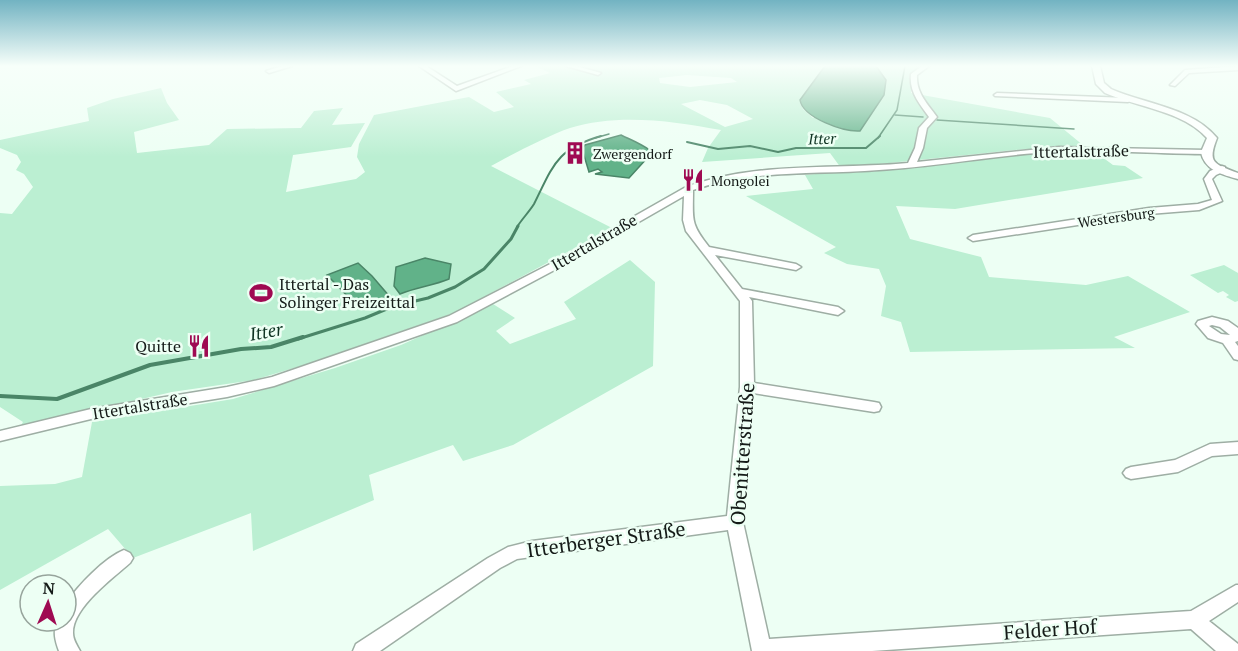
<svg xmlns="http://www.w3.org/2000/svg" width="1238" height="651" viewBox="0 0 1238 651" font-family="'PT Serif',serif">
  <rect width="100%" height="100%" fill="#edfff4"/>
  <!-- green -->
  <g fill="#bbefd2" fill-rule="evenodd">
    <path d="M535,66H825L800,100L803,109L813,118L886,80L876,66H923L911,74V93L1050,118L1084,146L1015,150L841,168L830,153L702,162L708,148L721,130C674,121 617,113 570,128C549,135 511,155 491,166L612,228L454,313L304,365L254,380L172,392L20,427L23,422L0,407V213L12,214L33,187L24,174L16,170L21,162L17,155L0,148V140L89,121L87,108L113,99L161,88L167,103L179,120L134,132L137,153L209,145L227,129L301,128L314,111L343,108L332,125L365,123L351,147L293,155L286,192L356,179L365,172L357,157L359,144L374,115L469,97L494,112L514,107L496,92L531,84L524,80L550,73ZM687,75L731,78L737,82L690,87L660,83L659,78ZM700,100L727,105L753,119L725,127L681,104Z"/>
    <polygon points="1094,151 1113,165 1125,166 1143,178 955,209 896,206 910,239 981,257 989,277 1086,285 1128,276 1190,312 1114,337 1135,348 910,352 901,322 881,316 886,286 879,269 847,264 824,253 836,247 746,196 813,189 805,175 1051,152"/>
    <polygon points="630,260 655,282 653,366 513,445 463,461 453,445 369,475 374,500 253,551 251,513 133,558 108,529 0,590 0,486 55,484 82,477 92,422 233,399 335,368 401,345 493,304 515,318 496,331 510,344 576,319 564,302"/>
    <polygon points="1224,265 1238,273 1238,301 1235,302 1226,297 1229,295 1223,291 1218,293 1190,275"/>
  </g>
  <!-- water -->
  <g fill="#61b289" stroke="#4a8567" stroke-width="1.5">
    <path d="M825,66H876L886,80L884,95L860,131C844,132 803,118 800,100Z"/>
    <path d="M621,135C631,140 640,143 651,151L645,152L649,156L629,178L595,174L602,172L598,169L589,172L582,149L585,145Z"/>
    <path d="M425,258L451,264L449,279C432,286 417,287 400,294L394,286L396,267Z"/>
    <polygon points="358,263 372,276 390,297 360,309 327,275"/>
  </g>
  <g fill="none" stroke-linecap="round" stroke-linejoin="round">
    <!-- stream-far3 -->
    <g stroke="#4a8567" stroke-width="1.5">
      <polyline points="895,115 923,117"/>
      <polyline points="937,120 1074,129"/>
      <polyline points="595,138 609,134"/>
      <polyline points="878,138 897,110 905,66"/>
    </g>
    <!-- stream-far2 -->
    <g stroke="#4a8567" stroke-width="2">
      <polyline points="687,142 718,149 750,146 778,152 796,148 866,148 880,136"/>
      <path d="M517,227C522,219 529,212 534,204C553,166 556,149 601,136"/>
    </g>
    <!-- stream-far1 -->
    <polyline stroke="#4a8567" stroke-width="3" points="298,339 365,318 394,306 428,298 455,287 484,269 511,239 518,226"/>
    <!-- stream -->
    <polyline stroke="#4a8567" stroke-width="4" points="0,396 57,399 150,365 241,349 271,347 303,337"/>
    <!-- minor casing -->
    <g stroke="#9eaea4" stroke-width="3">
      <g id="minor">
        <polygon points="282,66 292,66 269,73 266,71"/>
        <polygon points="419,66 426,66 457,86 513,66 521,66 456,91"/>
        <polygon points="566,66 576,66 601,73 598,75"/>
        <path d="M922,66H929L917,75C916,93 927,103 937,117L927,128L923,148L917,162L1059,147L1206,150L1210,152L1206,154C1150,154 1093,148 1037,153C984,157 932,167 879,170C817,175 753,169 693,190C693,220 690,223 709,247L796,264L801,267L796,270L715,255L742,289L838,307L844,311L838,315L749,297L752,301L754,383L874,402L879,403L881,407L879,411L874,412L753,393L743,522L769,639L1191,611L1236,585H1238V602L1209,621L1238,644V651H1216L1191,629L872,651H752L728,530L517,559L500,568L380,651H353L356,644L488,558L508,547L532,541L727,516L740,387V301L686,231L683,220L684,196L562,266L457,322L274,386L227,397L91,419L0,441V431L91,409L227,387L272,377L449,316L554,262L686,187C757,161 834,170 908,163L915,148L919,128L929,117C919,103 909,92 911,74Z"/>
        <polygon points="1238,66 1238,70 1189,73 1175,86 1170,85 1185,70"/>
        <polygon points="997,93 1128,98 1132,100 1128,102 995,96 994,95"/>
        <polygon points="1222,166 1225,167 1225,171 1216,175 1212,179 1222,201 1199,210 1149,214 973,241 968,238 973,235 1149,208 1198,204 1212,200 1204,179 1210,171"/>
        <path d="M1212,317L1228,321L1238,328V341L1235,342L1238,346V360L1234,359L1223,343L1208,338L1196,324L1198,321ZM1212,325L1220,327L1230,335L1221,334L1209,326Z"/>
        <polygon points="1238,442 1238,454 1212,456 1178,472 1131,479 1126,477 1123,473 1126,469 1131,467 1175,460 1210,444"/>
        <path d="M124,550L130,553L133,558L130,563C113,578 72,608 73,633C73,640 77,645 80,651H59C55,640 53,632 57,621H66V603C78,586 104,558 124,550Z"/>
      </g>
    </g>
    <!-- tertiary casing -->
    <g stroke="#9eaea4" stroke-width="3">
      <path id="tertiary" d="M1092,66H1100L1104,83L1111,89C1145,104 1193,108 1217,138C1207,163 1214,164 1238,173V179C1223,175 1204,170 1201,152L1207,138C1183,111 1137,107 1105,93L1096,84Z"/>
    </g>
    <!-- minor -->
    <use href="#minor" fill="#fff" fill-rule="evenodd"/>
    <!-- tertiary -->
    <use href="#tertiary" fill="#fff" fill-rule="evenodd"/>
  </g>
  <!-- sky -->
  <linearGradient id="sky" x2="0" y2="1"><stop stop-color="#72b3c2"/><stop offset="0.42" stop-color="#f7fffa"/><stop offset="1" stop-color="#f7fffa" stop-opacity="0"/></linearGradient>
  <rect width="1238" height="157" fill="url(#sky)"/>
  <!-- icons -->
  <defs>
    <g id="building-bare" transform="scale(1.8)"><path d="M-4-6H4V6H1V3H-1V6H-4ZM-2.5-4.3h1.7v1.8h-1.7ZM.8-4.3h1.7v1.8H.8ZM-2.5-1h1.7V.8h-1.7ZM.8-1h1.7V.8H.8Z" fill="#9f0a52" stroke="#edfff4" stroke-width="2.5" paint-order="stroke"/></g>
    <g id="restaurant-bare" transform="scale(1.8)"><path d="M-5-6h1v4h1v-4h1v4h1v-4h1v5L-1.5 .5V6h-2V.5L-5-1ZM5-6V6H3V1.5H1.5Q1.5-4 5-6Z" fill="#9f0a52" stroke="#edfff4" stroke-width="2.5" paint-order="stroke"/></g>
    <g id="stadium-bare" transform="scale(1.8)"><path d="M0-5a6.5 5 0 1 0 0 10a6.5 5 0 1 0 0-10ZM-3.5-1.8h7v3.6h-7Z" fill="#9f0a52" stroke="#edfff4" stroke-width="2.5" paint-order="stroke"/></g>
  </defs>
  <g fill-rule="evenodd">
    <use href="#building-bare" x="575" y="153"/>
    <use href="#restaurant-bare" x="693" y="180"/>
    <use href="#stadium-bare" x="261" y="293"/>
    <use href="#restaurant-bare" x="199" y="346"/>
  </g>
  <g text-anchor="middle" dominant-baseline="central" stroke-width="5" stroke-linejoin="round" paint-order="stroke">
    <!-- far-poi labels -->
    <g font-size="14" fill="#151b18" stroke="#edfff4" text-anchor="start">
      <text x="593" y="153">Zwergendorf</text>
      <text x="711" y="180">Mongolei</text>
    </g>
    <!-- far-street labels -->
    <g font-size="14" fill="#151b18" stroke="#edfff4">
      <text transform="translate(1116 217) rotate(-8)">Westersburg</text>
    </g>
    <!-- far-water labels -->
    <g font-size="15" font-style="italic" fill="#0e3322" stroke="#edfff4">
      <text transform="translate(822 138) rotate(-2)">Itter</text>
    </g>
    <!-- street labels -->
    <g font-size="16" fill="#151b18" stroke="#edfff4">
      <text transform="translate(1081 151) rotate(-1)">Ittertalstraße</text>
      <text transform="translate(594 242) rotate(-30)">Ittertalstraße</text>
      <text transform="translate(140 406) rotate(-9)">Ittertalstraße</text>
    </g>
    <!-- poi labels -->
    <g font-size="16" fill="#151b18" stroke="#edfff4" text-anchor="start">
      <text x="279" y="284">Ittertal - Das<tspan x="279" dy="18">Solinger Freizeittal</tspan></text>
      <text x="181" y="346" text-anchor="end">Quitte</text>
    </g>
    <!-- water labels -->
    <g font-size="18" font-style="italic" fill="#0e3322" stroke="#edfff4">
      <text transform="translate(266 331) rotate(-10)">Itter</text>
    </g>
    <!-- near-street labels -->
    <g font-size="20" fill="#151b18" stroke="#edfff4">
      <text transform="translate(742 454) rotate(-86)">Obenitterstraße</text>
      <text transform="translate(606 539) rotate(-8)">Itterberger Straße</text>
      <text transform="translate(1050 629) rotate(-4)">Felder Hof</text>
    </g>
  </g>
  <!-- north arrow -->
  <g transform="translate(48 603) rotate(3)"><circle r="28" fill="#edfff4" stroke="#97a49c" stroke-width="1.5"/>
  <path d="M0-4.5L10 22L0 15L-10 22Z" fill="#9f0a52"/>
  <text y="-9" font-size="16" font-weight="bold" text-anchor="middle" fill="#151b18">N</text>
  </g>
</svg>
